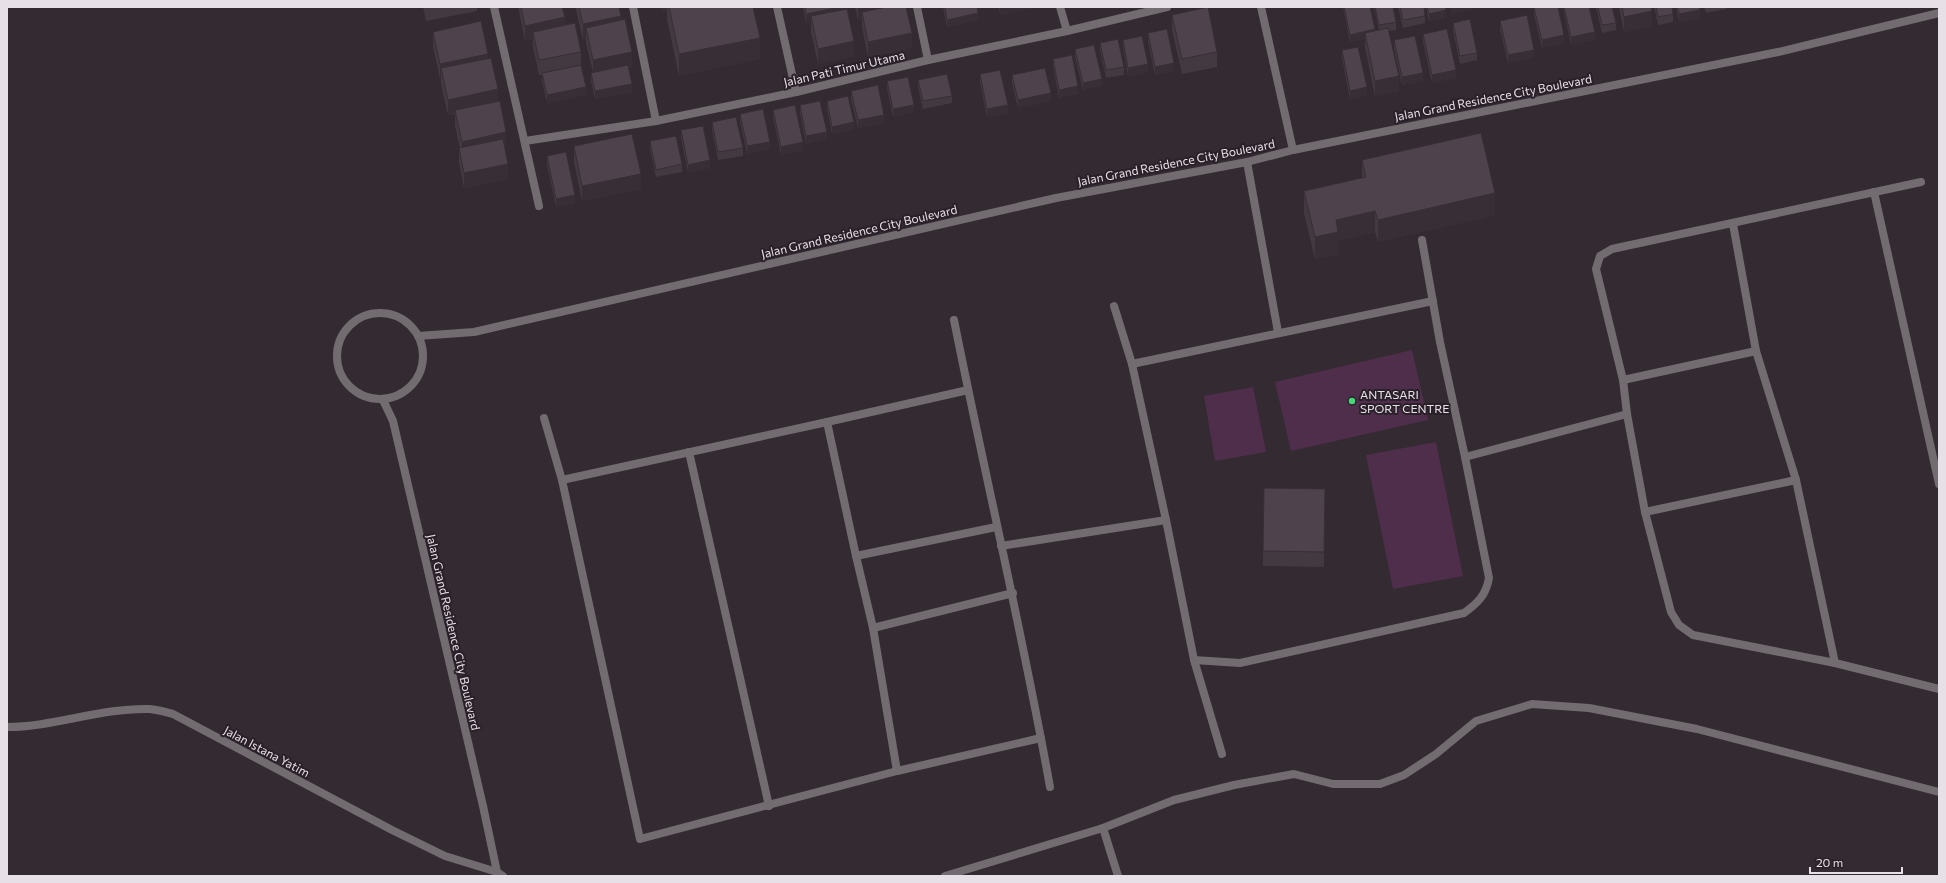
<svg xmlns="http://www.w3.org/2000/svg" width="1946" height="883" viewBox="0 0 1946 883" font-family="Commissioner,sans-serif">
  <rect width="100%" height="100%" fill="#342a32"/>
  <!-- green -->
  <g fill="#4f2e4b">
    <polygon points="1412,350 1428,420 1291,451 1275,382"/>
    <polygon points="1253,387 1266,452 1215,461 1204,396"/>
    <polygon points="1436,442 1463,576 1393,589 1366,455"/>
  </g>
  <g fill="none" stroke-linecap="round" stroke-linejoin="round">
    <!-- street -->
    <g stroke="#726c71" stroke-width="8">
      <polyline points="494,7 539,206"/>
      <polyline points="633,7 656,121"/>
      <polyline points="777,7 796,92"/>
      <polyline points="917,7 928,60"/>
      <polyline points="1060,7 1067,31"/>
      <polyline points="1261,7 1293,150"/>
      <polyline points="525,141 656,121 796,92 928,60 1067,31 1167,7"/>
      <polyline points="1247,162 1278,332"/>
      <polyline points="1921,182 1612,249 1600,256 1596,269 1623,380 1627,414 1645,512 1671,612 1679,625 1693,635 1835,663 1939,689"/>
      <polyline points="1874,192 1939,484"/>
      <polyline points="1733,224 1756,351 1796,480 1835,663"/>
      <polyline points="1422,240 1440,342 1465,457 1627,414"/>
      <circle cx="380" cy="356" r="43"/>
      <path d="M954,320C985,476 1022,630 1050,787"/>
      <polyline points="418,336 474,332 1056,198 1247,162 1293,150 1778,52 1939,13"/>
      <polyline points="1132,364 1433,301"/>
      <polyline points="1623,380 1756,351"/>
      <polyline points="383,400 393,421 483,806 497,872"/>
      <polyline points="544,418 562,480 640,839 897,771 1041,738"/>
      <polyline points="827,422 856,556 873,628 897,771"/>
      <polyline points="689,452 769,806"/>
      <polyline points="562,480 827,422 968,390"/>
      <polyline points="1645,512 1796,480"/>
      <path d="M1166,520L1194,660L1240,663L1464,613C1478,603 1486,595 1489,578L1465,457"/>
      <polyline points="1001,546 1166,520 1132,364 1114,306"/>
      <polyline points="856,556 996,527"/>
      <polyline points="873,628 1013,593"/>
      <polyline points="1194,660 1222,754"/>
      <path d="M7,727C54,727 100,708 148,709C156,709 165,712 173,714L392,830L445,856L497,872L503,876"/>
      <polyline points="1103,828 1118,876"/>
      <polyline points="945,876 1103,828 1174,800 1234,785 1294,774 1333,784 1380,784 1404,775 1436,754 1476,721 1532,704 1589,708 1697,729 1939,792"/>
    </g>
  </g>
  <!-- wall -->
  <g fill="#433a41">
    <polygon points="423,7 477,7 477,11 426,21"/>
    <polygon points="519,7 562,7 565,26 581,52 581,65 586,95 547,103 542,81 542,75 539,75 533,47 533,39 525,41 519,11"/>
    <polygon points="576,7 619,7 621,20 632,67 629,68 632,92 595,99 591,81 591,73 593,72 586,43 586,39 583,40 576,10"/>
    <polygon points="661,7 753,7 760,59 679,76 667,19 667,11 662,12"/>
    <polygon points="803,7 848,7 848,11 854,56 818,64 811,32 811,21 806,22"/>
    <polygon points="855,7 906,7 912,48 868,57 862,27 862,19 858,20"/>
    <polygon points="943,7 977,7 978,20 947,27"/>
    <polygon points="999,7 1038,7 1000,15"/>
    <polygon points="1343,7 1370,7 1375,31 1379,30 1374,7 1393,7 1396,22 1396,30 1389,31 1399,91 1375,96 1365,48 1365,39 1350,42"/>
    <polygon points="1398,7 1424,7 1425,16 1425,23 1403,28"/>
    <polygon points="1426,7 1445,7 1446,18 1429,22"/>
    <polygon points="1563,7 1589,7 1595,40 1571,45"/>
    <polygon points="1596,7 1612,7 1616,23 1616,30 1602,33"/>
    <polygon points="1619,7 1651,7 1652,26 1624,32"/>
    <polygon points="1654,7 1672,7 1673,14 1673,22 1658,25"/>
    <polygon points="1676,7 1699,7 1700,18 1679,22"/>
    <polygon points="1704,7 1726,7 1726,9 1706,13"/>
    <polygon points="1534,8 1564,43 1542,48 1534,15"/>
    <polygon points="1172,15 1217,52 1217,67 1182,74 1172,30"/>
    <polygon points="1500,21 1534,57 1508,63 1500,29"/>
    <polygon points="1453,23 1477,53 1477,60 1460,64 1453,31"/>
    <polygon points="433,32 488,58 498,101 506,147 504,148 508,179 464,188 459,163 459,148 460,148 455,126 455,114 448,115 441,84 441,79 440,79 433,47"/>
    <polygon points="1148,33 1174,71 1155,75 1148,41"/>
    <polygon points="1423,34 1456,78 1432,83 1423,42"/>
    <polygon points="1123,40 1148,72 1128,76 1123,47"/>
    <polygon points="1394,40 1423,81 1402,85 1394,48"/>
    <polygon points="1100,43 1124,67 1124,75 1106,78 1100,50"/>
    <polygon points="1075,49 1102,86 1083,90 1075,57"/>
    <polygon points="1342,50 1367,95 1350,99 1342,58"/>
    <polygon points="1053,59 1078,94 1059,98 1053,66"/>
    <polygon points="980,74 1008,113 987,117 980,82"/>
    <polygon points="1012,75 1051,101 1018,108 1012,83"/>
    <polygon points="918,80 952,96 952,103 923,109 918,87"/>
    <polygon points="887,81 914,112 893,117 887,88"/>
    <polygon points="851,91 884,123 858,128 851,99"/>
    <polygon points="827,101 854,129 832,134 827,109"/>
    <polygon points="800,105 827,139 806,144 800,113"/>
    <polygon points="773,110 803,150 781,155 773,117"/>
    <polygon points="740,114 770,149 747,154 740,122"/>
    <polygon points="712,122 743,148 743,156 718,160 712,130"/>
    <polygon points="681,130 710,168 688,172 681,138"/>
    <polygon points="650,141 682,164 682,172 656,177 650,149"/>
    <polygon points="574,146 641,189 582,201 574,162"/>
    <polygon points="547,156 575,203 556,207 547,164"/>
    <polygon points="1362,160 1495,215 1378,242 1375,232 1338,241 1338,254 1315,259 1304,213 1304,191 1362,178"/>
    <polygon points="1264,488 1325,504 1324,567 1263,566"/>
  </g>
  <!-- shaded-wall -->
  <g fill="#372f35">
    <polygon points="662,7 667,7 667,11 662,12"/>
    <polygon points="840,7 848,7 848,13 811,16 811,21 806,22 806,14"/>
    <polygon points="858,7 898,7 862,12 862,19 858,20"/>
    <polygon points="1000,7 1038,7 1000,15"/>
    <polygon points="1451,7 1473,7 1473,9 1451,14"/>
    <polygon points="1446,10 1446,18 1429,22 1429,14"/>
    <polygon points="1700,10 1700,18 1679,22 1679,14"/>
    <polygon points="1652,11 1652,26 1624,32 1624,17"/>
    <polygon points="978,13 978,20 947,27 947,20"/>
    <polygon points="621,16 621,31 586,28 586,39 583,40 583,24"/>
    <polygon points="565,17 565,32 533,32 533,39 525,41 525,26"/>
    <polygon points="1375,29 1375,37 1365,33 1365,39 1350,42 1350,35"/>
    <polygon points="1595,32 1595,40 1571,45 1571,37"/>
    <polygon points="912,33 912,48 868,57 868,42"/>
    <polygon points="1564,35 1564,43 1542,48 1542,40"/>
    <polygon points="760,38 760,59 679,76 679,54"/>
    <polygon points="854,41 854,56 818,64 818,49"/>
    <polygon points="1534,50 1534,57 1508,63 1508,55"/>
    <polygon points="632,52 632,67 593,75 593,60"/>
    <polygon points="488,54 488,69 441,68 441,79 440,79 440,64"/>
    <polygon points="1174,63 1174,71 1155,75 1155,67"/>
    <polygon points="1148,64 1148,72 1128,76 1128,68"/>
    <polygon points="1456,70 1456,78 1432,83 1432,75"/>
    <polygon points="1423,73 1423,81 1402,85 1402,77"/>
    <polygon points="1399,76 1399,91 1375,96 1375,81"/>
    <polygon points="1102,79 1102,86 1083,90 1083,83"/>
    <polygon points="632,84 632,92 595,99 595,91"/>
    <polygon points="1078,86 1078,94 1059,98 1059,90"/>
    <polygon points="586,87 586,95 547,103 547,95"/>
    <polygon points="1367,87 1367,95 1350,99 1350,91"/>
    <polygon points="498,89 498,104 455,110 455,113 448,115 448,100"/>
    <polygon points="1051,93 1051,101 1018,108 1018,100"/>
    <polygon points="914,105 914,112 893,117 893,109"/>
    <polygon points="1008,105 1008,113 987,117 987,109"/>
    <polygon points="884,115 884,123 858,128 858,120"/>
    <polygon points="854,122 854,129 832,134 832,127"/>
    <polygon points="506,132 506,147 462,157 462,142"/>
    <polygon points="827,132 827,139 806,144 806,136"/>
    <polygon points="770,142 770,149 747,154 747,146"/>
    <polygon points="803,142 803,150 781,155 781,147"/>
    <polygon points="710,160 710,168 688,172 688,165"/>
    <polygon points="508,164 508,179 464,188 464,173"/>
    <polygon points="641,174 641,189 582,201 582,186"/>
    <polygon points="1495,193 1495,215 1378,242 1378,220"/>
    <polygon points="575,195 575,203 556,207 556,199"/>
    <polygon points="1375,211 1375,232 1338,241 1338,254 1315,259 1315,237 1336,220"/>
  </g>
  <!-- building -->
  <g fill="#4e434c" stroke="#372f35">
    <polygon points="521,7 562,7 565,17 525,26"/>
    <polygon points="579,7 619,7 621,16 583,24"/>
    <polygon points="669,7 753,7 760,38 679,54"/>
    <polygon points="805,7 840,7 806,14"/>
    <polygon points="887,7 906,7 912,33 868,42 862,12"/>
    <polygon points="945,7 977,7 978,13 947,20"/>
    <polygon points="1208,7 1217,52 1182,59 1172,15"/>
    <polygon points="1344,7 1370,7 1375,29 1350,35"/>
    <polygon points="1375,7 1393,7 1396,22 1379,25"/>
    <polygon points="1400,7 1424,7 1425,16 1403,20"/>
    <polygon points="1427,7 1445,7 1446,10 1429,14"/>
    <polygon points="1537,7 1558,7 1564,35 1542,40 1534,8"/>
    <polygon points="1564,7 1589,7 1595,32 1571,37"/>
    <polygon points="1598,7 1612,7 1616,23 1602,25"/>
    <polygon points="1622,7 1651,7 1652,11 1624,17"/>
    <polygon points="1656,7 1672,7 1673,14 1658,17"/>
    <polygon points="1677,7 1699,7 1700,10 1679,14"/>
    <polygon points="847,9 854,41 818,49 811,16"/>
    <polygon points="1527,15 1534,50 1508,55 1500,21"/>
    <polygon points="625,19 632,52 593,60 586,28"/>
    <polygon points="1470,19 1477,53 1460,56 1453,23"/>
    <polygon points="481,21 488,54 440,64 433,32"/>
    <polygon points="575,23 581,52 539,60 533,32"/>
    <polygon points="1388,28 1399,76 1375,81 1365,33"/>
    <polygon points="1167,29 1174,63 1155,67 1148,33"/>
    <polygon points="1447,29 1456,70 1432,75 1423,34"/>
    <polygon points="1142,36 1148,64 1128,68 1123,40"/>
    <polygon points="1415,36 1423,73 1402,77 1394,40"/>
    <polygon points="1118,39 1124,67 1106,70 1100,43"/>
    <polygon points="1094,45 1102,79 1083,83 1075,49"/>
    <polygon points="1358,47 1367,87 1350,91 1342,50"/>
    <polygon points="1072,55 1078,86 1059,90 1053,59"/>
    <polygon points="491,58 498,89 448,100 441,68"/>
    <polygon points="581,65 586,87 547,95 542,73"/>
    <polygon points="628,65 632,84 595,91 591,73"/>
    <polygon points="1045,68 1051,93 1018,100 1012,75"/>
    <polygon points="1000,70 1008,105 987,109 980,74"/>
    <polygon points="947,74 952,96 923,101 918,80"/>
    <polygon points="908,77 914,105 893,109 887,81"/>
    <polygon points="878,85 884,115 858,120 851,91"/>
    <polygon points="848,96 854,122 832,127 827,101"/>
    <polygon points="500,101 506,132 462,142 455,110"/>
    <polygon points="820,101 827,132 806,136 800,105"/>
    <polygon points="795,105 803,142 781,147 773,110"/>
    <polygon points="763,109 770,142 747,146 740,114"/>
    <polygon points="736,117 743,148 718,152 712,122"/>
    <polygon points="703,126 710,160 688,165 681,130"/>
    <polygon points="1481,133 1495,193 1378,220 1375,211 1336,220 1338,232 1315,237 1304,191 1366,177 1362,160"/>
    <polygon points="632,134 641,174 582,186 574,146"/>
    <polygon points="676,136 682,164 656,170 650,141"/>
    <polygon points="503,139 508,164 464,173 459,148"/>
    <polygon points="566,152 575,195 556,199 547,156"/>
    <polygon points="1264,488 1325,489 1324,552 1263,551"/>
  </g>
  <!-- markers -->
  <circle fill="#46d77a" stroke="#2a2029" stroke-width="1.5" cx="1352" cy="401" r="4"/>
  <g text-anchor="middle" dominant-baseline="central" stroke-width="4" stroke-linejoin="round" paint-order="stroke">
    <!-- street labels -->
    <g font-size="12" fill="#e7e0e6" stroke="#2a2029">
      <text transform="translate(844 68) rotate(-13)">Jalan Pati Timur Utama</text>
      <text transform="translate(1493 97) rotate(-11)">Jalan Grand Residence City Boulevard</text>
      <text transform="translate(1176 162) rotate(-11)">Jalan Grand Residence City Boulevard</text>
      <text transform="translate(859 231) rotate(-13)">Jalan Grand Residence City Boulevard</text>
      <text transform="translate(454 632) rotate(77)">Jalan Grand Residence City Boulevard</text>
      <text transform="translate(267 751) rotate(28)">Jalan Istana Yatim</text>
    </g>
    <!-- poi labels -->
    <g font-size="12" fill="#e7e0e6" stroke="#2a2029" text-anchor="start">
      <text x="1360" y="394">ANTASARI<tspan x="1360" dy="14">SPORT CENTRE</tspan></text>
    </g>
  </g>
  <!-- border -->
  <rect width="1946" height="883" fill="none" stroke="#e7e0e6" stroke-width="16"/>
  <!-- scale -->
  <path d="M1810 867v6h92v-6" fill="none" stroke="#e7e0e6" stroke-width="2"/>
  <text x="1816" y="867" font-size="12" fill="#e7e0e6" stroke="#2a2029" stroke-width="3" paint-order="stroke">20 m</text>
</svg>
